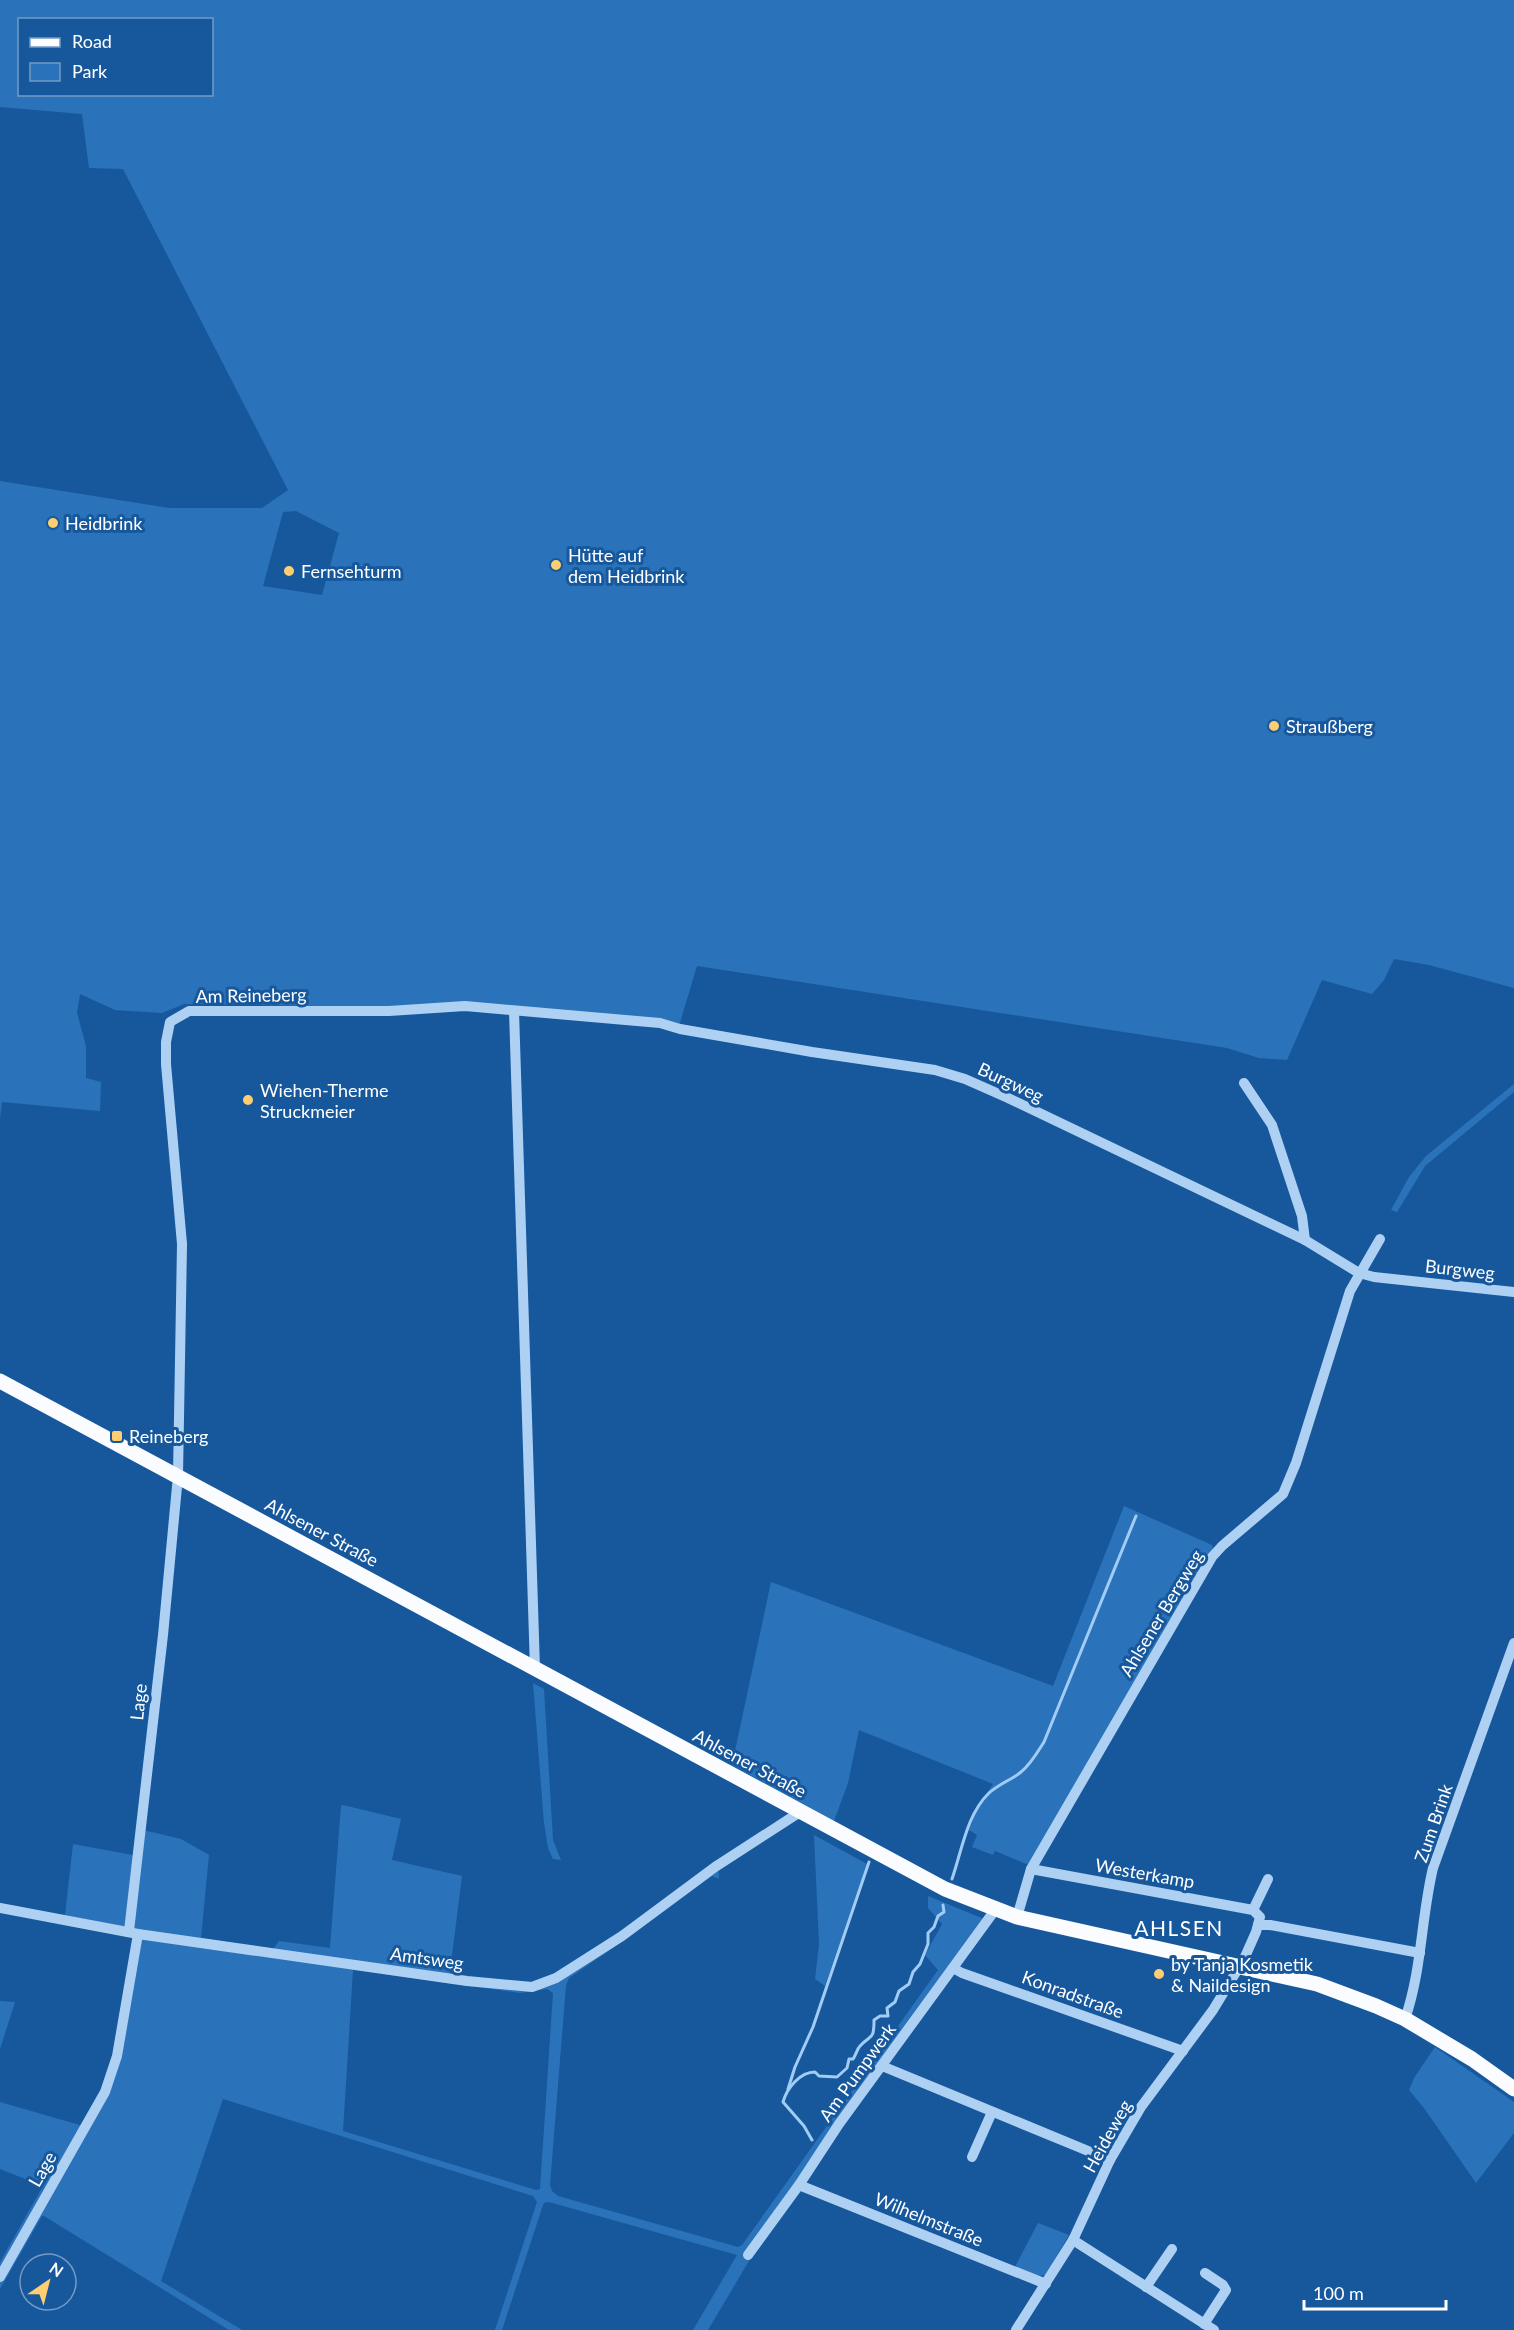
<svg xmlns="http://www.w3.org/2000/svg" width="1514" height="2330" viewBox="0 0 1514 2330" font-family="Lato,sans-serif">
  <rect width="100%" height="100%" fill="#17589d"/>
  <!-- green -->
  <g fill="#2a73bb" fill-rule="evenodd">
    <path d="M0,0H1514V988L1429,965L1394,959L1384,980L1372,994L1322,980L1287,1060L1259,1058L1227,1048L697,966L679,1026L661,1021L388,1007L184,1004L162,1013L115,1010L80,994L77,1013L86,1046V1078L101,1082L100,1111L2,1102L0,1119V481L169,508H262L288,490L123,169L89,168L82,114L0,107ZM20,20H212V94H20ZM296,511L339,533L322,595L263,586L283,512Z"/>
    <polygon points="1514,1084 1514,1092 1425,1166 1397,1212 1391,1210 1409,1177 1426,1156"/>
    <polygon points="1124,1506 1212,1545 1213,1549 1029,1865 995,1851 993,1855 972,1847 977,1835 969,1830 979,1804 993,1784 859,1730 848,1783 834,1821 732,1765 771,1582 1053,1686"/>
    <polygon points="533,1683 544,1689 553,1840 561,1860 553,1859 548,1848 544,1823"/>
    <path d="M343,1805L401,1819L392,1860L462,1876L449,1979L520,1990L557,1980L718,1860L719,1879L712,1876L626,1939L569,1978L566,1985L550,2185L552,2191L558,2196L738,2247L742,2245L938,1970L925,1955L942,1924L928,1908V1896L984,1919L753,2254L708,2330H693L737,2255L549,2202L544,2203L542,2208L502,2330H495L537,2202L533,2196L223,2099L161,2281L242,2330H229L44,2216H42L0,2289V2262L43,2186L0,2169V2102L83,2126L109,2086L141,1931L65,1915L73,1844L138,1856L143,1830L181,1839L209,1855L201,1938L273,1949L279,1941L330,1948L341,1806ZM353,1970L520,1993L547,1989L553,1993L540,2189L536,2190L343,2131Z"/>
    <polygon points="814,1835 867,1864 825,1986 815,1979 819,1944"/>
    <polygon points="0,2001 15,2002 0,2049"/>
    <polygon points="1435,2047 1514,2102 1514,2133 1476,2183 1424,2108 1409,2090 1414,2078"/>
    <polygon points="1038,2223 1069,2235 1045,2275 1039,2276 1015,2267"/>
  </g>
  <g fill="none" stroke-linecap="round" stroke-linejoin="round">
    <!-- stream -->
    <g stroke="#a1ccf5" stroke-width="3">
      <path d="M952,1879C962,1850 967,1814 989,1793C999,1784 1011,1780 1021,1772C1031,1764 1037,1753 1044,1742L1136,1516"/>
      <polyline points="788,2089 795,2067 813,2027 869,1862"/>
      <path d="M812,2140L804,2126L783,2102C787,2088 800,2072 815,2072L819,2076L837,2077L847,2068L849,2059H853C856,2055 857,2049 860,2046C871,2034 874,2041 874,2020L880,2016H888L887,2008L895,2002L899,1991L909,1984L913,1972L920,1964L928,1944V1933L934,1927L938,1916L944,1912L943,1905"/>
    </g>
    <!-- minor -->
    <g stroke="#aed1f3" stroke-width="10">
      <polyline points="514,1011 535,1669"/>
      <polyline points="1244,1083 1272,1125 1302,1216 1305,1240"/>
      <polyline points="0,1908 138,1934 467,1981 532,1987 556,1978 622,1936 715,1867 800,1812"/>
      <polyline points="1253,1910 1268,1879"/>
      <polyline points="1017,1917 1031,1869 1212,1557 1222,1546 1283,1494 1296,1463 1350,1291 1380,1239"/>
      <polyline points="1258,1925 1270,1925 1420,1953"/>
      <polyline points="129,1931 163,1635 178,1476 182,1244 166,1064 166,1042 170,1022 189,1011 389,1011 465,1006 660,1023 680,1029 812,1052 935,1070 965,1079 1008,1098 1305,1240 1359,1273 1374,1277 1514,1292"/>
      <polyline points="953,1968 962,1973 1183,2051"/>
      <path d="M1405,2019C1422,1970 1421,1918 1433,1868L1514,1643"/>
      <polyline points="882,2066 1110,2160"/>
      <polyline points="972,2157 992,2112"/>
      <polyline points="799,2185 1046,2284"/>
      <polyline points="1073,2240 1214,2330"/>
      <polyline points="748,2255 799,2185 839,2124 995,1910"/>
      <polyline points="0,2277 105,2092 117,2056 138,1934"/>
      <polyline points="1146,2287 1172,2249"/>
      <polyline points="1204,2324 1226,2290 1223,2285 1205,2273"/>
      <polyline points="1016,2330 1073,2240 1110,2160 1141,2107 1213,2010 1244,1959 1256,1932 1260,1917 1253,1910 1031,1869"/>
    </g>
    <!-- major -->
    <polyline stroke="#fafcff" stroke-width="15" points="0,1381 945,1889 1017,1917 1317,1984 1376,2006 1405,2019 1472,2059 1514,2089"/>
  </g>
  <!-- markers -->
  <g fill="#ffce70" stroke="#17589d" stroke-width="2">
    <circle cx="53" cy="523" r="6"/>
    <circle cx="556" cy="565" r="6"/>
    <circle cx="289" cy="571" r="6"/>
    <circle cx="1274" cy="726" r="6"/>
    <circle cx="248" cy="1100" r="6"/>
    <rect x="111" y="1430" width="12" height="12" rx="3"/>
    <circle cx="1159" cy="1974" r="6"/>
  </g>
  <g text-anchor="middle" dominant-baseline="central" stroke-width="6" stroke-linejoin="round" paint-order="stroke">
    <!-- poi labels -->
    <g font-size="18" fill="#fff" stroke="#17589d" text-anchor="start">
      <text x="65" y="523">Heidbrink</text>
      <text x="568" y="555">Hütte auf<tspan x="568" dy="21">dem Heidbrink</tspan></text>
      <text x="301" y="571">Fernsehturm</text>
      <text x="1286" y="726">Straußberg</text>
      <text x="260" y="1090">Wiehen-Therme<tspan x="260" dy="21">Struckmeier</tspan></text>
      <text x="129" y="1436">Reineberg</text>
      <text x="1171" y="1964">by Tanja Kosmetik<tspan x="1171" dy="21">&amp; Naildesign</tspan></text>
    </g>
    <!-- street labels -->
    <g font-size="18" fill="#fff" stroke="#17589d">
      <text transform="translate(251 995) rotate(-1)">Am Reineberg</text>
      <text transform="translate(1011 1082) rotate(25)">Burgweg</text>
      <text transform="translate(1460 1269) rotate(6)">Burgweg</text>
      <text transform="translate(322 1532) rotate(28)">Ahlsener Straße</text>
      <text transform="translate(1161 1613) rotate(-59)">Ahlsener Bergweg</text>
      <text transform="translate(138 1702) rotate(-84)">Lage</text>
      <text transform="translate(750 1763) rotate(28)">Ahlsener Straße</text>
      <text transform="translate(1433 1823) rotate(-71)">Zum Brink</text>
      <text transform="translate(1145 1873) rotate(10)">Westerkamp</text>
      <text transform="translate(427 1958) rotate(8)">Amtsweg</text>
      <text transform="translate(1073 1994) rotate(20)">Konradstraße</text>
      <text transform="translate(857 2072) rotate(-54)">Am Pumpwerk</text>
      <text transform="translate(1107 2136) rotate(-61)">Heideweg</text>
      <text transform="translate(42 2169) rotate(-60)">Lage</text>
      <text transform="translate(929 2219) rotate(22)">Wilhelmstraße</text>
    </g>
    <!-- quarter labels -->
    <g font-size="21" letter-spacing="1.5" fill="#fff" stroke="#17589d">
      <text x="1179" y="1927">AHLSEN</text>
    </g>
  </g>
  <!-- legend -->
  <rect x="18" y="18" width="195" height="78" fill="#17589d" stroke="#749bc4" stroke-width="1.5"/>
  <rect x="30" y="38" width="30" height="9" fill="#fafcff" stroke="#749bc4" stroke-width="1.5"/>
  <text x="72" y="48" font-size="18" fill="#ffffff">Road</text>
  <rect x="30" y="63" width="30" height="18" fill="#2a73bb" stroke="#749bc4" stroke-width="1.5"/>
  <text x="72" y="78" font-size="18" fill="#ffffff">Park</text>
  <!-- north arrow -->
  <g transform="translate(48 2282) rotate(35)"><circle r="28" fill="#17589d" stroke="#749bc4" stroke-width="1.5"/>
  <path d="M0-4.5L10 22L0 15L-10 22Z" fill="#ffce70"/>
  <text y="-9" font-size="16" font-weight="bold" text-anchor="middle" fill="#ffffff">N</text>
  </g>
  <!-- scale -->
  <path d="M1304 2300v9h142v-9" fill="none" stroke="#ffffff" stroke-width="3"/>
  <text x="1313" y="2300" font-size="18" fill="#ffffff" stroke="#17589d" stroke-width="4.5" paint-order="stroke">100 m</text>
</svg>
